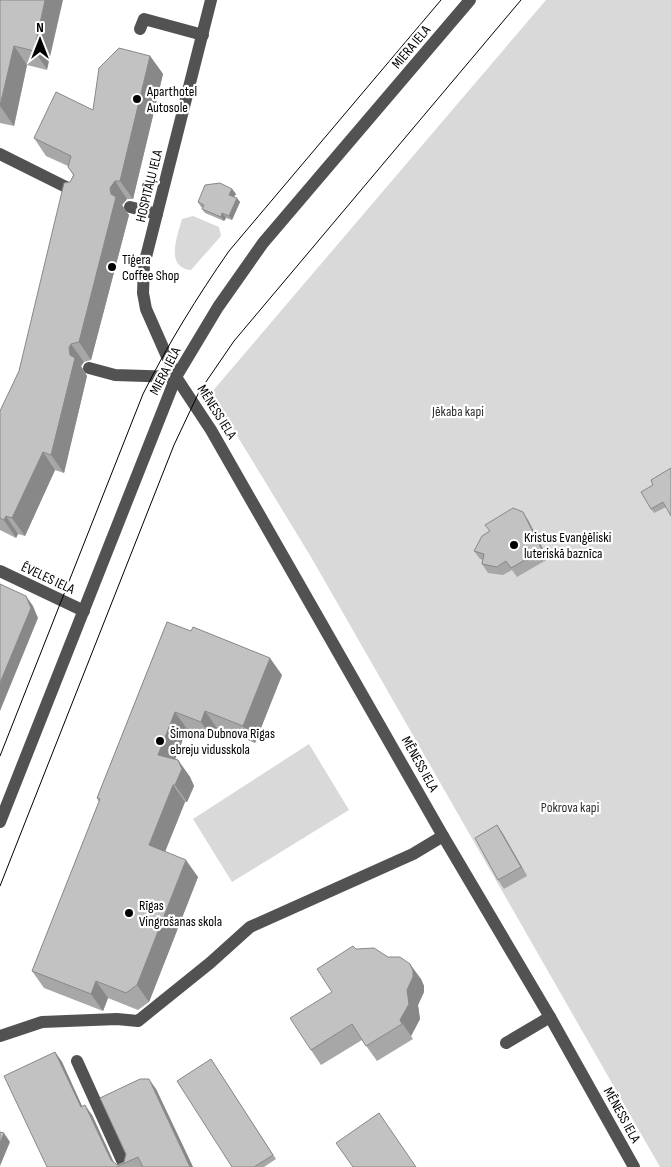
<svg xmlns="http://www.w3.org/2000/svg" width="671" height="1167" viewBox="0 0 671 1167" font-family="'Sofia Sans Condensed',sans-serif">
  <rect width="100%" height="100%" fill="#fff"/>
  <!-- green -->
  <g fill="#d9d9d9">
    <polygon points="546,0 671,0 671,1167 660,1167 311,557 211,393"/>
    <path d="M193,216L219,227L221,236L191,270C164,268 178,234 182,219Z"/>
    <polygon points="309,744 349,810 232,882 193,819"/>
  </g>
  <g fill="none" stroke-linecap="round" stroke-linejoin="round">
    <!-- minor -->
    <g stroke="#525252" stroke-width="12">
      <polyline points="211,0 144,265 143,293 146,309 176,377 211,430 443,836 550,1017 634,1167"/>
      <polyline points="140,29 144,19 203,35"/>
      <polyline points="0,154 78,193"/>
      <polyline points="130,207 157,214"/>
      <polyline points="89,368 115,375 176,377"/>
      <polyline points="0,571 84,611"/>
      <polyline points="0,822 176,377 218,307 263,243 470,0"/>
      <polyline points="0,1036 42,1022 117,1019 138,1021 210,963 250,927 413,854 443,836"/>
      <polyline points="506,1043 550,1017"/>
      <polyline points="77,1061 125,1167"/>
    </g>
    <!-- tram -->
    <g stroke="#000" stroke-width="1">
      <path d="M0,756L143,394C168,344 197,297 229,251L441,0"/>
      <polyline points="0,886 174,445 199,392 234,341 521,0"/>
    </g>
  </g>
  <!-- wall -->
  <g fill="#a7a7a7">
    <polygon points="0,0 47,70 27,65 14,126 0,123"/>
    <polygon points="150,56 163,74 133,199 127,199 122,205 129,215 91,360 84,362 81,366 87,376 64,473 55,470 25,536 18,534 16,538 0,530 0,411 19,371 70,182 73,175 68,166 46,156 34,138 93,110"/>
    <polygon points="232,189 236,194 234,197 240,202 232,220 226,218 224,221 205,213 202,209 203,208 201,207 198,202"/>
    <polygon points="653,485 666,507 654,513 651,509"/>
    <polygon points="528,520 548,559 517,577 512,570 503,575 488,573 482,564 483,560 480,559 474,551"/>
    <polygon points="167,622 282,675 255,743 217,728 213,739 187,729 175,759 178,760 190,777 194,786 187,802 185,802 165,851 198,877 149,1002 138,1010 108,998 103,1011 44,988 32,971 99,802 97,798"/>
    <polygon points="497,825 503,834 527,876 504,889 498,880"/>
    <polygon points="356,949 388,957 421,979 424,986 424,992 418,1005 420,1019 411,1036 413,1039 377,1061 362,1040 321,1065 311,1050 332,992"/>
    <polygon points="55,1052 62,1062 82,1106 92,1115 114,1163 117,1165 124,1162 156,1089 193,1167 47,1167"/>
    <polygon points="211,1059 276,1159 264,1167 232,1167"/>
  </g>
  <!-- shaded-wall -->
  <g fill="#888">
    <polygon points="45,0 63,0 47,70 34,51"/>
    <polygon points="14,46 27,65 14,126 0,106"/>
    <polygon points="150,56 163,74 133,199 120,181"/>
    <polygon points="115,181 127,199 122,205 129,215 91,360 79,342 111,194 110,188"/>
    <polygon points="232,189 236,194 232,199 229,195"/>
    <polygon points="237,198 240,202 232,220 229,216"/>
    <polygon points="222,213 226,218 224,221 221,217"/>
    <polygon points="71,344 84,362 81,366 87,376 64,473 51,455 70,355 69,348"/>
    <polygon points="43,452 55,470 25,536 12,518"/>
    <polygon points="523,512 528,520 548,559 542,550"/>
    <polygon points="6,516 18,534 16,538 4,520"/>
    <polygon points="26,596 33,606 38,618 0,711 0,683"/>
    <polygon points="270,658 282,675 255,743 243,726"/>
    <polygon points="205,711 217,728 213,739 201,722"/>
    <polygon points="175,712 187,729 170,772 158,755"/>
    <polygon points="178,760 190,777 194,786 187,802 175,785"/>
    <polygon points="173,785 185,802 161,862 149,845"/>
    <polygon points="497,825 503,834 527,876 521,867"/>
    <polygon points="186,860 198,877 149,1002 137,985"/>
    <polygon points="410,964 421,979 424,986 424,992 418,1005 420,1019 411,1036 400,1020 407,990"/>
    <polygon points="96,981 108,998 103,1011 91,994"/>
    <polygon points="55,1052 62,1062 87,1117 81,1107"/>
    <polygon points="149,1079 156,1089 193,1167 190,1167"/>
    <polygon points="85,1105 92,1115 116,1167 111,1160"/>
    <polygon points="4,1133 10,1142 0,1166 0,1143"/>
  </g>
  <!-- building -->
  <g fill="#c2c2c2" stroke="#888">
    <polygon points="0,0 45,0 34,51 14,46 0,106"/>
    <polygon points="119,48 150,56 120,181 115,181 110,188 111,194 116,197 79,342 71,344 69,348 70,355 75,358 51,455 43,452 12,518 6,516 4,520 0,518 0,411 19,371 64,183 70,182 74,175 68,167 71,156 34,138 56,92 93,110 99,68"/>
    <polygon points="220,183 232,189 229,195 237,198 229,216 222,213 221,217 202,209 204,205 198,202 205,185"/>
    <polygon points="671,468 671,516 663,502 651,509 641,492 653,485 651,480"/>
    <polygon points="513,508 523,512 542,550 511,568 506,561 497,567 482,564 484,554 474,551 482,536 490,531 485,525"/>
    <polygon points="0,584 26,596 31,608 0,683"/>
    <polygon points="167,622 191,631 193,627 270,658 243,726 205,711 201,722 175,712 158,755 178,760 182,769 175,785 173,785 149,845 186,860 137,985 126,993 96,981 91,994 32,971 100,799 97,798"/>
    <polygon points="497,825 521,867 498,880 475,838"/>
    <polygon points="353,946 356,949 374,948 388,957 400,957 410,964 413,971 413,977 407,990 409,1004 400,1020 402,1024 366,1046 352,1024 311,1050 290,1018 332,992 317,969"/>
    <polygon points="55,1052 81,1107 85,1105 111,1160 117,1165 124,1162 126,1154 100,1098 140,1079 149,1079 190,1167 143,1167 138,1157 116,1167 47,1167 4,1076"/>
    <polygon points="211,1059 273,1155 254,1167 232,1167 177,1081"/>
    <polygon points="379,1113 416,1167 353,1167 336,1143"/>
    <polygon points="0,1132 4,1133 0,1143"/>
  </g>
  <!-- markers -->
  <g fill="#000" stroke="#fff" stroke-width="2">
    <circle cx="137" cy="99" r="5"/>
    <circle cx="112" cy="267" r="5"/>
    <circle cx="514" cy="545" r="5"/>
    <circle cx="160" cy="741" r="5"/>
    <circle cx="129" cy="913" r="5"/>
  </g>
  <g text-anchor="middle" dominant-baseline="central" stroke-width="4.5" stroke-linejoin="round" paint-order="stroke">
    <!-- street labels -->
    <g font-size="14" fill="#000" stroke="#fff">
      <text transform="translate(411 47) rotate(-50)">MIERA IELA</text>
      <text transform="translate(149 186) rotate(-76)">HOSPITĀĻU IELA</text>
      <text transform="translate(165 371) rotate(-63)">MIERA IELA</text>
      <text transform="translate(217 412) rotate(58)">MĒNESS IELA</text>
      <text transform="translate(48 578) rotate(25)">ĒVELES IELA</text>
      <text transform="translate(420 764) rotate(61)">MĒNESS IELA</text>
      <text transform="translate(622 1115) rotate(61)">MĒNESS IELA</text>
    </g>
    <!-- poi labels -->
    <g font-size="14" fill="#000" stroke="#fff" text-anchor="start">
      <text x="147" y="91">Aparthotel<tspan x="147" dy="16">Autosole</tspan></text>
      <text x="122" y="259">Tīģera<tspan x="122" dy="16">Coffee Shop</tspan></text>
      <text x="524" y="537">Kristus Evanģēliski<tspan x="524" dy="16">luteriskā baznīca</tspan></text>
      <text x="170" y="733">Šimona Dubnova Rīgas<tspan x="170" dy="16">ebreju vidusskola</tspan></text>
      <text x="139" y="905">Rīgas<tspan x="139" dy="16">Vingrošanas skola</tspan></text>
    </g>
    <!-- park labels -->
    <g font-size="14" fill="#303030" stroke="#fff">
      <text x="458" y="411">Jēkaba kapi</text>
      <text x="570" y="807">Pokrova kapi</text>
    </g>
  </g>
  <!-- north arrow -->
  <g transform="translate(40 40)" stroke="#ffffff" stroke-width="4" paint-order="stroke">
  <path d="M0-4L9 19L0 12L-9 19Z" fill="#000000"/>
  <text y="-8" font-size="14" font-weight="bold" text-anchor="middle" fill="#000000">N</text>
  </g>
</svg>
